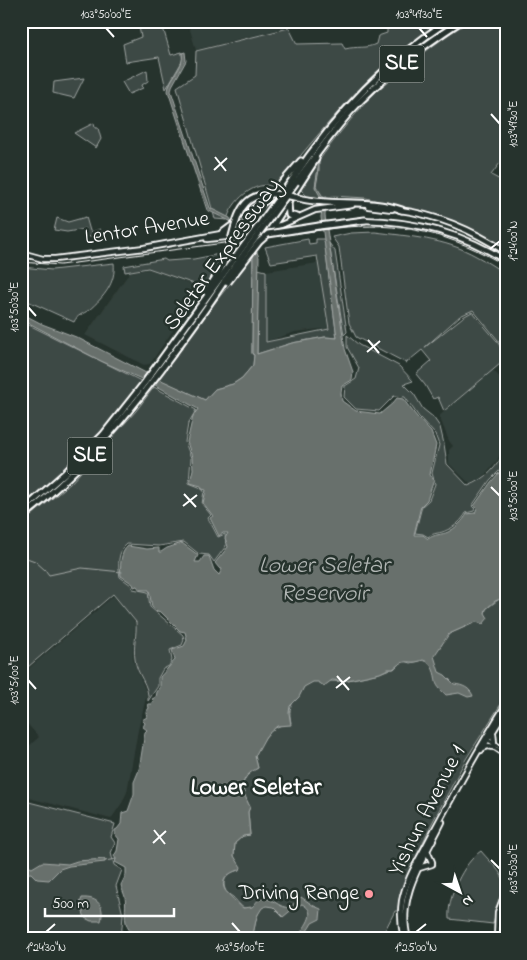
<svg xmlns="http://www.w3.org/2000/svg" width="527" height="960" viewBox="0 0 527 960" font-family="'Indie Flower',sans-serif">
  <rect width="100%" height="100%" fill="#26332d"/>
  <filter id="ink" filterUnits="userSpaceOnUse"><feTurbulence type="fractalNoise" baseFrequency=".02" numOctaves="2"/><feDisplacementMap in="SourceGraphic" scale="10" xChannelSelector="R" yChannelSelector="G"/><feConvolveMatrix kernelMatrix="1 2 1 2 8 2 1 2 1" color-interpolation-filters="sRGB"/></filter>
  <g filter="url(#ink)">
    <!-- built -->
    <g fill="#333f3a">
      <polygon points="182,21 297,21 297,25 196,50 188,23 183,23"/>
      <polygon points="318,263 329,329 319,329 295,332 266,342 266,271"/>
      <polygon points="149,269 202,288 150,364 144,365 85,335 130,272"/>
      <polygon points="493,370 506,384 506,442 497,461 481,479 470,484 449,464 449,450 453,446 449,441 439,416"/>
      <polygon points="112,597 114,597 128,612 135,622 133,660 147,694 138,730 127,792 122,803 111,819 21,796 21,753 39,737 21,717 21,675"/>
    </g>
    <!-- green -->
    <g fill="#3e4944" stroke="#9ea4a2">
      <polygon points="161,21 171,55 182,52 183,60 180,65 166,89 159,57 126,62 123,44 141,37 139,27"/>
      <path d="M398,21H444C417,39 391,58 368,80C334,114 305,151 274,187C255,179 231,202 227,220L215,219L177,87L195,75L196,51L289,28L297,44L342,43L345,49C357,46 366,49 376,44L378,36L387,33V29Z"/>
      <path d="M470,21H506V118L500,123L506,129V155L491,175L506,183V249L495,241L441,217L366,198L334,196L320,198L307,196L300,189C320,157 344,126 370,98C378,89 389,81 399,73C422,54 444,36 470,21Z"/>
      <polygon points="147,70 148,81 142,85 143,88 129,94 122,82"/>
      <polygon points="84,78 74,98 53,93 54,82"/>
      <polygon points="94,123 95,128 98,128 101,139 96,148 74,133"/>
      <polygon points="57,218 68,222 86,217 90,231 92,232 100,229 102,235 87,237 85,229 67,232 54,230"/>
      <path d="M375,232C408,236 446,239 476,256C486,261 496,268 506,274V354L498,340L473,310L460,316L424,348L463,317L472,312L497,341L506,357V359L444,411L438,397L433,399L425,385L416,374L431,361L422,350L406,363L356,337L349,323L339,247L332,237L351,233Z"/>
      <polygon points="308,239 309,244 316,243 316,239 324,239 337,338 325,337 292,343 257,354 258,269 266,271 266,342 329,329 317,256 271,263 265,247"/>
      <polygon points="329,243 335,251 347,332 344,335"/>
      <polygon points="225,253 222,263 206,288 148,268 125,272 124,266 164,259 167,261 194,259"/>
      <polygon points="253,255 252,354 254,355 253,365 242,378 233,384 215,389 205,400 158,379 205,315"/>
      <path d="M114,263C116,283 104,297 89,310C83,314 77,315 74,322L21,298V267L52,270Z"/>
      <polygon points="21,321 141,381 126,404 77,459 21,506"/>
      <path d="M347,335L359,345L399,366L413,381L404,384L414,394L423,409L433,417L440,427L444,444L447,464L468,486C488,478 496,468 506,449V461L503,467L490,480L472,506L475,509L474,511L466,513C462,520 455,527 447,530C440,534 434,532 428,537L423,534L415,533L422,506L429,500L435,484L432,473L439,445L435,434L419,417L405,397L394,396L379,411L356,409L344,397L345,386L356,379L359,368L347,347Z"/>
      <path d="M154,387L196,410L188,424L185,442L191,458L189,483L199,487L204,491L202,504L211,515L208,518L218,537L225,534L226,546L214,562L209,555L199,554L184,542L159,546L127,544C117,552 118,565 120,577L131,585L133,589L148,592L150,607L183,635L184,640L182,645L170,650L172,660L169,666L163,669L158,678V686L148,701C150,685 136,674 135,659C133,647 137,634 136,622L113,594L21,673V524L70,484L136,411Z"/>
      <path d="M502,597H506V696L466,759L431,825L402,888L398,911H395L382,936L376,939H252L256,920L260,909L256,905C243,913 241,905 233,897C230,895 226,893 225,889C221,878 231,871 240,870L234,856L235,843L243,836L250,835L248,812L250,807C241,789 238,778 258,768L255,756C264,737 270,726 291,723C289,712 289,706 297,698C301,695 301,689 305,685C315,677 333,683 344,681C356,678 367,676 379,673C384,672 387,669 394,669L400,663L405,661L411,663L423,660L441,646L445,637L449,634L476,622L485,613L486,609Z"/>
      <polygon points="21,800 115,824 111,837 115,843 111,853 114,865 122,870 116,886 123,915 121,939 21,939"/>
      <path d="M481,851C494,867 512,878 502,900L499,899L493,924L449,919C447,898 463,863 481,851Z"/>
    </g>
    <!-- water -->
    <g fill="#67706c" stroke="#a4a9a7">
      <path d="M185,52L186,61L172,86L171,91L210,208L230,218L232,222L207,210L168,91C169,77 185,68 182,53Z"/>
      <path d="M319,161V170L316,186L326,201L325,216L345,349L353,372L352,380L342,386L341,393L342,401L356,411L380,414L393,403L397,398L403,399L417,417L431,432L436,445L430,475L434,480L427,500L421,506L414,535H423L428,539C434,534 442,535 448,532C456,528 463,521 467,514L475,513L477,508L474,506L491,482L506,465V597L495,601L486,609L485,613L488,618L483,624L476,622L449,634L434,656L439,672L445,675L454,684C463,685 470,688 473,696L468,697L459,693L446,695C443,692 437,687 436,682C435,674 433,663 423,660C408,666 407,656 393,669H388L380,673L343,681L332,680L324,686L318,682H313L304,687L299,697L290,706L289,713L291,725L277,726L266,736L255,756L258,768C238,778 241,789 250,807L248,812L250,835L243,836L235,843L234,856L241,867L240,870C231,871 219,879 225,890C226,892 240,906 243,908L252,907C255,905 257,900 260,899C269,894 281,910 289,907C294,905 297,900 301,897L314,906L321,909L320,919L312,923C309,929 305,933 302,939H297C302,928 320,913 302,904L295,907L283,917L273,907L266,906L262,908L257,916L252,939H126L130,931C122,921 127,907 125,897C124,893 122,890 121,885L126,875V868L115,862L116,859L114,856L117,851L119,839L115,834V830L117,829L121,824L122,813L128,811L134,794V782L139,770L145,732L147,730L143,727L145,723L142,720L147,717L146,712L149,708L148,704H152L154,701L152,699L156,697L157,692L160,688V677L175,660L172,650L184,646L187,640L185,632L180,631L161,612L157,611L152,607L149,590H140L137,586L134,587L133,584L121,576C120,567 120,552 128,546L147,549L159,548V552H161L167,548L182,543L198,555L195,562H200L204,556H209L214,570L219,575L222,569L219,568L215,563L228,547L225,538L228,533H223L219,536L210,518L213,516L203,503L206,490L202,489L201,486L190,483L193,469L192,457L187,442L193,416L198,409L155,385L101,361L21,319V313L42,324L76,337L146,373L205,400L215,389L233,384L242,378L253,365L254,355L252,353L253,253L256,250L259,257L257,354L292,343L325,337L337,338L321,217L323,201L315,187Z"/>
      <polygon points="105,859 105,862 69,866 60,869 49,880 37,879 31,873 21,874 21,863 32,868 42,862 68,864 77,861"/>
      <path d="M82,898C98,897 105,906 101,921H91L85,918L80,903Z"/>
    </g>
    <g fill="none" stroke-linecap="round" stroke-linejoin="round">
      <!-- stream -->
      <g stroke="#a4a9a7" stroke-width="1">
        <polyline points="21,556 35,561 45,570"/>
        <polyline points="46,571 49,575 82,568 122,572"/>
        <polyline points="105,861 116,859"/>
      </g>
      <!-- minor casing -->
      <g stroke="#fff" stroke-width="7">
        <g id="minor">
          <polyline points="488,740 506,751"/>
          <polyline points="494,747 506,755"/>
        </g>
      </g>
      <!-- major casing -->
      <g stroke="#fff" stroke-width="8">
        <g id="major">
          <polyline points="368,206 392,209"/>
          <path d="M400,210C438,215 474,231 506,252"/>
          <path d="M363,220C414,221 463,233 506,261"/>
          <polyline points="269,228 281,225 315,210 352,205"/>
          <polyline points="207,239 254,234"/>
          <polyline points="21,253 43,259 55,259 144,248 221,234 257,230"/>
          <polyline points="493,733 494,743"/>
          <polyline points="483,748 488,746 494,747"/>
          <polyline points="481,750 505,712"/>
          <polyline points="427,851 432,862"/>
          <polyline points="419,868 432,864"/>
          <path d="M404,939C401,926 400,914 402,901C406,879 420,858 430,838C454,793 478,749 506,705"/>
          <path d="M408,939C396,896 424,859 442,822"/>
          <polyline points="497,939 498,912 506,892"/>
        </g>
      </g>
      <!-- highway casing -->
      <g stroke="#fff" stroke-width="9">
        <g id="highway">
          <path d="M292,180C334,117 385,62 448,21"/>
          <path d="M296,182C314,158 331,134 350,112C382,77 421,47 461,21"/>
          <path d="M298,198C332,207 368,198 402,210"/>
          <polyline points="288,204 289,215 297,217"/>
          <polyline points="319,226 365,220"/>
          <polyline points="264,232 274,224 316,159"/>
          <polyline points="221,234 269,198 301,161"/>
          <polyline points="206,292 218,274"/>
          <polyline points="21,512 65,473 103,435 145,382 221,277"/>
          <path d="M21,518C77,475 121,423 163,367C184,339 206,310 225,280"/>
        </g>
      </g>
      <!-- minor -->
      <use href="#minor" stroke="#26332d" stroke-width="3"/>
      <!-- major -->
      <use href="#major" stroke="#26332d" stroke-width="4.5"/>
      <!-- highway -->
      <use href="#highway" stroke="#26332d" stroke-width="5"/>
      <!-- rail -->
      <path stroke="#fff" stroke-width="1" d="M21,262L60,265L336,228C400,221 451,233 506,266"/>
      <!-- highway-bridge casing -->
      <g stroke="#fff" stroke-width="9" stroke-linecap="butt">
        <g id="highway-bridge">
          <path d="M218,274C243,231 224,179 298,198"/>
          <polyline points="221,277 292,180"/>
          <polyline points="225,280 296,182"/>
          <polyline points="228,282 259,242 268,234 319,226"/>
        </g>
      </g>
      <!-- highway-bridge -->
      <use href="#highway-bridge" stroke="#26332d" stroke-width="5"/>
    </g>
  </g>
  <!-- ticks -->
  <path fill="none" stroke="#fff" stroke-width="2" d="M106,28L114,37M419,28L427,37M491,114L500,124M215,157L226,171M214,170L227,158M490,249L500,241M28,307L36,316M368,340L379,353M367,352L380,341M491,487L500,496M184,494L196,507M183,506L197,495M337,676L349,690M28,680L36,689M336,688L350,677M154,830L165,844M153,843L166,831M491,860L500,869M232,923L240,932M46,932L55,924M416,932L426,924"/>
  <!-- markers -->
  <circle fill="#ff9aa2" stroke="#26332d" stroke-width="2" cx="369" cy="894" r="5"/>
  <g text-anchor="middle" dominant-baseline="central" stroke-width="5" stroke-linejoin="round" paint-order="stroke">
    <!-- shield labels -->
    <g fill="#26332d" stroke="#bec2c0" stroke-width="1">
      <rect x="379.5" y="45.5" width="45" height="37" rx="4"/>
      <rect x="67.5" y="437.5" width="45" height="37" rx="4"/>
    </g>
    <g font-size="21" font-weight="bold" fill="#fff">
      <text x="402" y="64">SLE</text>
      <text x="90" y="456">SLE</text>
    </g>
    <!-- street labels -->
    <g font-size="22" fill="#fff" stroke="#26332d">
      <text transform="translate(147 229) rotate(-9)">Lentor Avenue</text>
      <text transform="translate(223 255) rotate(-54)">Seletar Expressway</text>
      <text transform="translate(428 811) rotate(-63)">Yishun Avenue 1</text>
    </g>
    <!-- poi labels -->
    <g font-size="22" fill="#fff" stroke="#26332d" text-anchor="end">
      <text x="359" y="894">Driving Range</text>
    </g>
    <!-- water labels -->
    <g font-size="24" font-style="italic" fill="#b3b8b6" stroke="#26332d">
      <text x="324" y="566">Lower Seletar<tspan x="324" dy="28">Reservoir</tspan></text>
    </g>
    <!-- neighbourhood labels -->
    <g font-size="24" font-weight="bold" fill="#fff" stroke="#26332d">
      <text x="256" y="788">Lower Seletar</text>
    </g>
  </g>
  <!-- margin -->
  <rect width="527" height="960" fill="none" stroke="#26332d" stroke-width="55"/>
  <!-- north arrow -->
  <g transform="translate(460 892) rotate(140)" stroke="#26332d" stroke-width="4" paint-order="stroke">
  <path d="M0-4L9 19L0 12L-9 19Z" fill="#ffffff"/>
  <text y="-8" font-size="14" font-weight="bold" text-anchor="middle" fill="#ffffff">N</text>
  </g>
  <!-- scale -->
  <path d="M45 908v8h129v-8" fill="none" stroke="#ffffff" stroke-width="2.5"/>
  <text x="52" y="908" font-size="15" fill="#ffffff" stroke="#26332d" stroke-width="4" paint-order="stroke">500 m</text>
  <rect x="28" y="28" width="472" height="904" fill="none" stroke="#fff" stroke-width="2"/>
  <g font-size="12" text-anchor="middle" fill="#fff">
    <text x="106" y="18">103°50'00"E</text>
    <text x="419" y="18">103°49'30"E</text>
    <text transform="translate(513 124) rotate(-90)" y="4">103°49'30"E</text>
    <text transform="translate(513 241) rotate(-90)" y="4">1°24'00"N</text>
    <text transform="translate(14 307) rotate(-90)" y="4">103°50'30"E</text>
    <text transform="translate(513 496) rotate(-90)" y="4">103°50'00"E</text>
    <text transform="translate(14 680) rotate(-90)" y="4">103°51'00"E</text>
    <text transform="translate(513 869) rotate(-90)" y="4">103°50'30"E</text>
    <text x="46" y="951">1°24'30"N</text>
    <text x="240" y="951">103°51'00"E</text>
    <text x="416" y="951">1°25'00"N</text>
  </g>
</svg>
